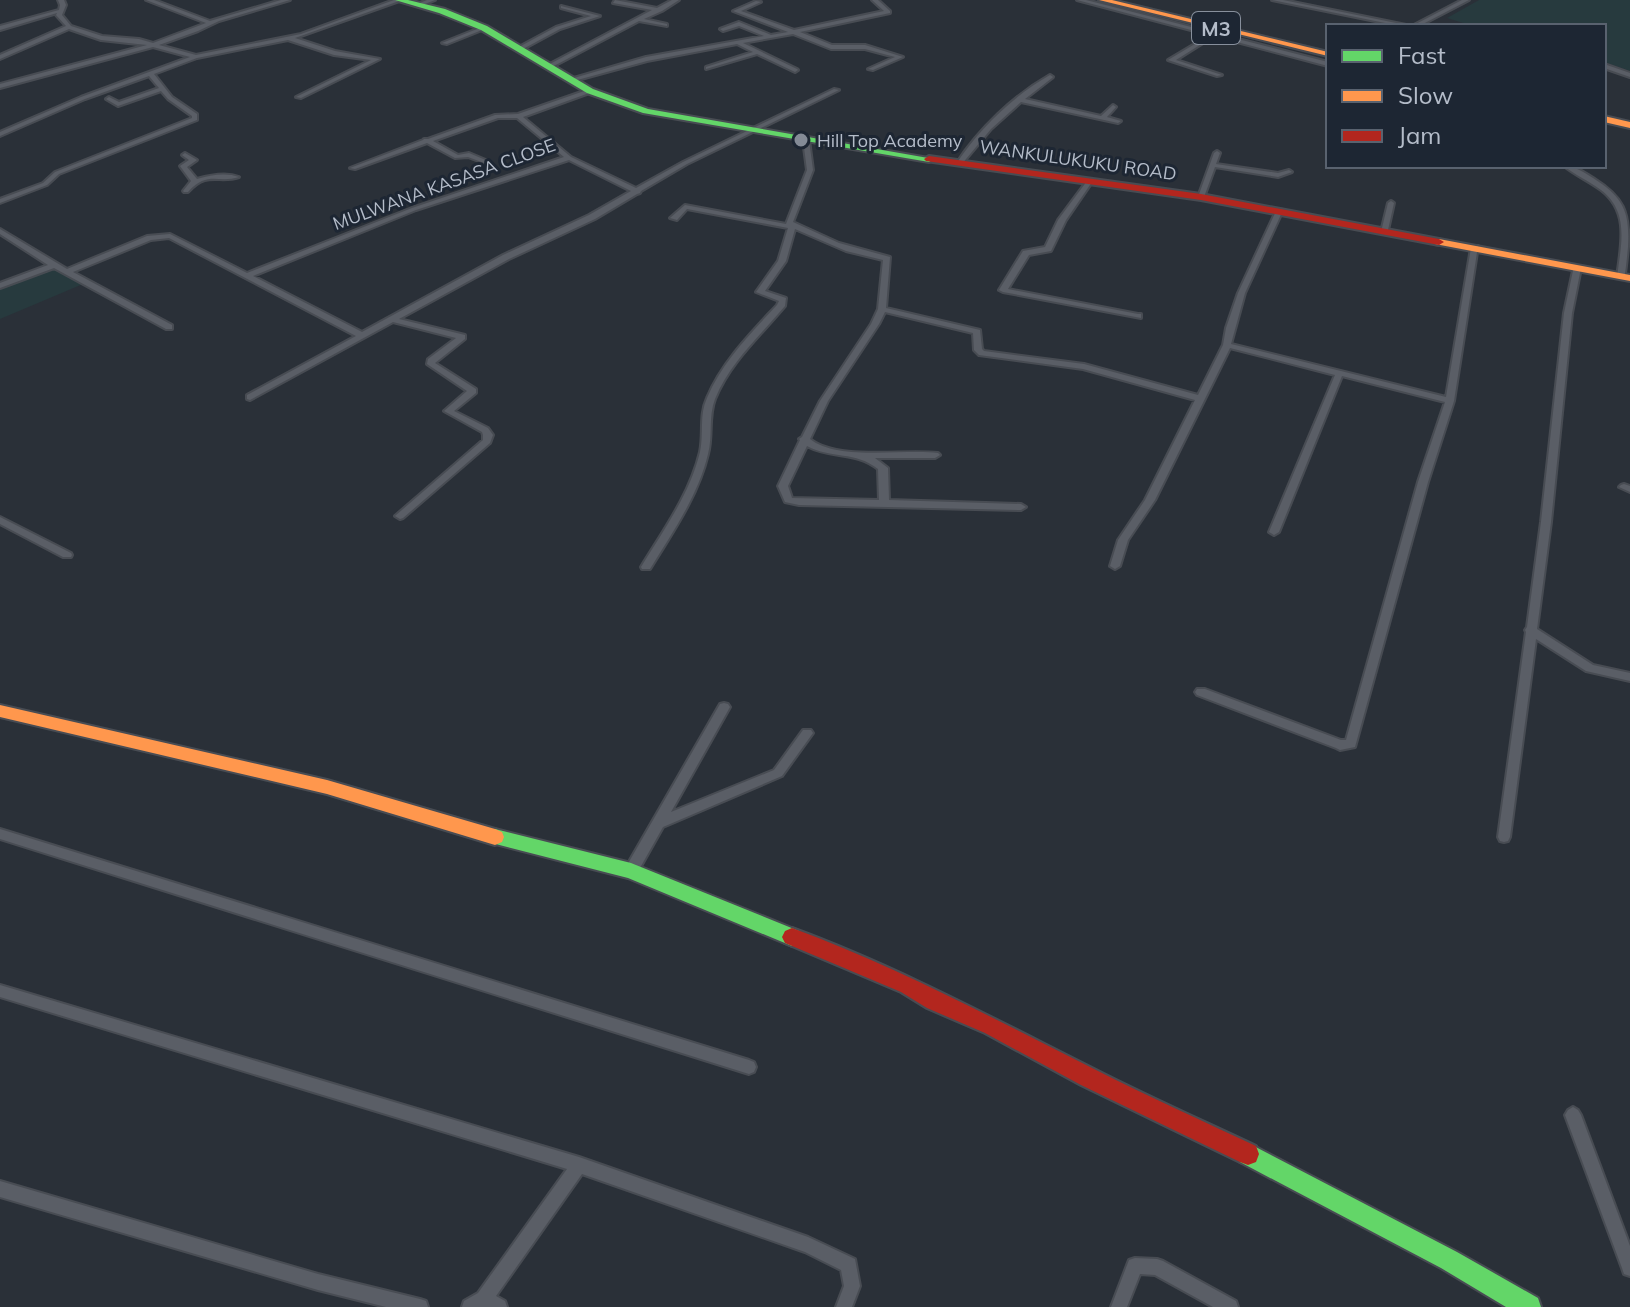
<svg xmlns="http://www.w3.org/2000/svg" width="1630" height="1307" viewBox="0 0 1630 1307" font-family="Mulish,sans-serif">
  <rect width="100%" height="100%" fill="#2a3038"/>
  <!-- green -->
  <g fill="#273a3e">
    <polygon points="1479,0 1630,0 1630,71 1604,62 1604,26 1473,26 1447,18"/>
    <polygon points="53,268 83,284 0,319 0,289"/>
  </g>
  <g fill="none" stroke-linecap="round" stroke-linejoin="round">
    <!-- street casing -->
    <g stroke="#484c53" stroke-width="4">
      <g id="street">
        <polygon points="58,0 64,0 66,5 62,15 71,26 102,36 139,39 153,43 206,23 146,0 154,0 210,21 281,0 290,0 219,21 198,31 159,45 196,55 301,34 394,0 402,0 295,38 335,51 380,59 301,98 296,97 371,60 334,55 288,40 197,58 154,74 172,97 197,114 197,120 59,174 47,185 0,203 0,199 43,183 55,172 192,118 192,116 168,99 161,91 118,106 106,99 109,97 119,102 159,88 149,76 85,99 0,136 0,132 81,97 190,57 153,47 0,88 0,84 147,45 101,40 69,29 0,59 0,55 66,26 56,15 57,13 0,30 0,26 59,10 60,5"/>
        <polygon points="427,0 435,0 420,6 415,5"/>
        <polygon points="615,0 657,8 672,0 679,0 662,11 644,19 667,24 667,26 639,21 550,68 546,68 546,66 652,10 613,3"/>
        <polygon points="872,0 878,0 890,11 890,13 800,32 832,45 865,45 903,57 873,70 868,69 895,57 865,49 831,49 793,34 743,43 797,69 798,70 795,72 757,54 706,69 706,67 753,52 737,44 647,61 570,82 567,80 646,57 764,36 739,26 723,31 720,29 739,22 771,35 788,32 733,11 756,1 761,2 741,11 794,30 884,11"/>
        <polygon points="1077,0 1086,0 1328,62 1328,66 1214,36 1176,60 1222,75 1217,76 1168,60 1210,35"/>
        <polygon points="1272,0 1283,0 1411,26 1400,26"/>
        <polygon points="1462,0 1469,0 1419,26 1412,26"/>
        <polygon points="561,6 600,16 560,29 523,49 519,49 519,47 556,27 591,16 561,8"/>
        <polygon points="482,27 487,28 447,44 442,43"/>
        <polygon points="1604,64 1630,73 1630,77 1604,68"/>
        <path d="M1050,75L1053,77L1052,78L1025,99L1101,116L1113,105L1116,107L1107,117L1121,121L1118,123L1021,102L991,129L961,165H957L956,164C979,129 1013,96 1050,75Z"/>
        <path d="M590,89L592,90V92L523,117L571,157L636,188L683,162L834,89L839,90L687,164L641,191L640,193L637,194L595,219L509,259L399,319L465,335V339L435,363L476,389V393L454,411L488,428L493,435L490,443L403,518L400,519L395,516L483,440V435L482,432L444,411L467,391L427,364L428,359L456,338L393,322L250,400L247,399V395L356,336L169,238L151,240L73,272L172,325V329H166L54,268L0,288V283L48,265L0,234V229L67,269L147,236L170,234L247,273L412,208L564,157L517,118H498L433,141L458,155L469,153L488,161V163H484L468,157L455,158L427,143L355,169L350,168L423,140L424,139H428L495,115L518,114ZM569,160L631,191L589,215L503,255L362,332L253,276L416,210Z"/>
        <path d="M806,138L809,140L813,170L793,222L839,243L890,257L886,308L980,330L982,349L984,351L1084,364L1198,395L1223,345L1226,328L1238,293L1277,209L1283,210L1245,293L1231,344L1446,397L1471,248L1478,246L1454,401L1428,482L1355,747L1340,750L1336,748L1197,695L1195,692L1197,689H1205L1341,740H1346L1418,482L1445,402L1342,376L1279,532L1274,535L1269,532L1335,375L1230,348L1155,500L1128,540L1120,566L1115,569L1110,566L1118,540L1145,500L1195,400L1083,369L979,355L974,350L973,333L885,312L879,324L828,401L810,439C837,461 903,449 938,453L940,455L935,458H875L888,468L889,500L1021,504L1026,507L1021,510L799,505L785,502L778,486L800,440L799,439L802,437L820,401L871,324L878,309L883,260L846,251L795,229L786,261L765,291L786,298L785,306C760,336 730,362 715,399C708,417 713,436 708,454C698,496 672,533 650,569H642L641,567C663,531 690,494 700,452C704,434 699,415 707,398C722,362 751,333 777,305L779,301L756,292L778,261L788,228L687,209L677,220L670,218L685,205L786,224L807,170L803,140ZM807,446C831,459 856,451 878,469L879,500L792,498L788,486Z"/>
        <polygon points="1217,151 1220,153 1216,164 1278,173 1289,170 1292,172 1278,177 1215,167 1204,197 1199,198 1198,197 1214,153"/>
        <path d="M185,153L197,160L187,167L197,179C211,175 226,172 239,177C218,184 208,170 188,192H184L183,191L191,181L180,166L189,160L182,155Z"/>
        <path d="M1564,166C1575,166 1583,172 1593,178C1623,197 1630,211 1628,247C1627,257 1626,269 1624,279L1617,277C1621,245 1630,212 1601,190C1589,181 1575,175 1564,166Z"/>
        <polygon points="1089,180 1092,182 1066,220 1051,251 1029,255 1008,289 1138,314 1141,314 1141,318 1003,292 999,290 1023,251 1045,247 1058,220 1087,181"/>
        <polygon points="1391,201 1394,203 1388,230 1381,232 1388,203"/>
        <polygon points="1574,266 1581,268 1572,313 1551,522 1537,629 1593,665 1630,673 1630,681 1586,671 1536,639 1510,837 1508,841 1504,842 1500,841 1498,837 1526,632 1525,630 1527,627 1541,522 1564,313"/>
        <polygon points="1624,484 1630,486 1630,492 1619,487 1621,485"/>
        <polygon points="0,517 71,553 72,555 71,557 63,557 0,524"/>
        <polygon points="724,703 728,704 730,707 671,812 774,770 803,730 811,730 813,733 782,776 663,827 636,875 631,876 626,875 625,871 626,867 720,704"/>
        <polygon points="0,829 749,1060 754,1062 756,1067 754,1072 749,1074 0,839"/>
        <polygon points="0,985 579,1157 808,1237 855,1259 860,1286 852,1307 836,1307 844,1286 841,1270 805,1252 582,1174 496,1296 505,1301 507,1307 462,1307 464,1301 478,1293 567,1169 0,997"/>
        <polygon points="1573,1107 1578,1110 1581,1115 1630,1246 1630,1276 1624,1274 1622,1268 1565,1115 1568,1110"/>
        <polygon points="0,1181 318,1274 420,1299 426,1301 428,1307 386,1307 318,1290 0,1197"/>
        <polygon points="1135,1258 1157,1259 1163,1261 1236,1301 1238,1307 1213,1307 1155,1275 1140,1274 1127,1307 1111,1307 1129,1260"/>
      </g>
    </g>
    <!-- fast casing -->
    <g stroke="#484c53" stroke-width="4">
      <g id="fast">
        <polygon points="395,0 408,0 445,9 487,26 593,89 648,109 934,159 929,162 643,113 587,93 481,30 439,13"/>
        <polygon points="495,829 631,863 799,931 802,937 799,943 792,946 628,878 488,842 486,837 488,832"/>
        <polygon points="1248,1143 1457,1252 1538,1298 1541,1307 1506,1307 1441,1268 1240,1162 1237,1154 1240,1146"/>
      </g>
    </g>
    <!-- slow casing -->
    <g stroke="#484c53" stroke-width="4">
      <g id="slow">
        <polygon points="1099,0 1112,0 1328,52 1328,56"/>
        <polygon points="1604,116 1630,122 1630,128 1604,122"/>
        <polygon points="1439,239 1630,275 1630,281 1435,244 1434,242"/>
        <polygon points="0,705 327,780 495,829 502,832 504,837 502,842 495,845 327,794 0,717"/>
      </g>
    </g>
    <!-- jam casing -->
    <g stroke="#484c53" stroke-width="4">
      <g id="jam">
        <polygon points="929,156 1201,194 1439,239 1444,242 1439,245 1201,200 926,161 924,159"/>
        <path d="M792,928C898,967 996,1020 1096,1070C1149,1097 1203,1121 1256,1146L1259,1154L1256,1162L1248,1165L1240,1162L1081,1085L985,1033L927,1008L901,992L785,943L782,937L785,931Z"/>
      </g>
    </g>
    <!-- street -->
    <use href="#street" fill="#5a5e66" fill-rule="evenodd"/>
    <!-- fast -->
    <use href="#fast" fill="#63d668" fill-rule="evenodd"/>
    <!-- slow -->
    <use href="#slow" fill="#ff974d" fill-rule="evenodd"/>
    <!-- jam -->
    <use href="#jam" fill="#b3261e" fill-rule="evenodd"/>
  </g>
  <!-- markers -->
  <circle fill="#848b96" stroke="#1d2633" stroke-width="3" cx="801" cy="140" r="8"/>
  <g text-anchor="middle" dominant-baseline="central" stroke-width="6" stroke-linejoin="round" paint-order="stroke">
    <!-- far-poi labels -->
    <g font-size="18" fill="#b4bcc9" stroke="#1d2633" text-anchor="start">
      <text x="817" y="140">Hill Top Academy</text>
    </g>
    <!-- far-street labels -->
    <g font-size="18" fill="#b4bcc9" stroke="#1d2633">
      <text transform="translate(1078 160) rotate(8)">WANKULUKUKU ROAD</text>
      <text transform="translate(444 184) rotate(-20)">MULWANA KASASA CLOSE</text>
    </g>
    <!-- shield labels -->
    <rect fill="#1d2633" stroke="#878f9c" stroke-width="2" x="1192" y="12" width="48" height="32" rx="6"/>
    <g font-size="20" font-weight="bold" fill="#b4bcc9">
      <text x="1216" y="28">M3</text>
    </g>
  </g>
  <!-- legend -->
  <rect x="1326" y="24" width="280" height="144" fill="#1d2633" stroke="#59626f" stroke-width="2"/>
  <rect x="1342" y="50" width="40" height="12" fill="#63d668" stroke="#59626f" stroke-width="2"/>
  <text x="1398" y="64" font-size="24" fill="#b4bcc9">Fast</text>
  <rect x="1342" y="90" width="40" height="12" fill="#ff974d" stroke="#59626f" stroke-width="2"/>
  <text x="1398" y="104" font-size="24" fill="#b4bcc9">Slow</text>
  <rect x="1342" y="130" width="40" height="12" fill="#b3261e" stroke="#59626f" stroke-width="2"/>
  <text x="1398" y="144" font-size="24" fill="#b4bcc9">Jam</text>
</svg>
